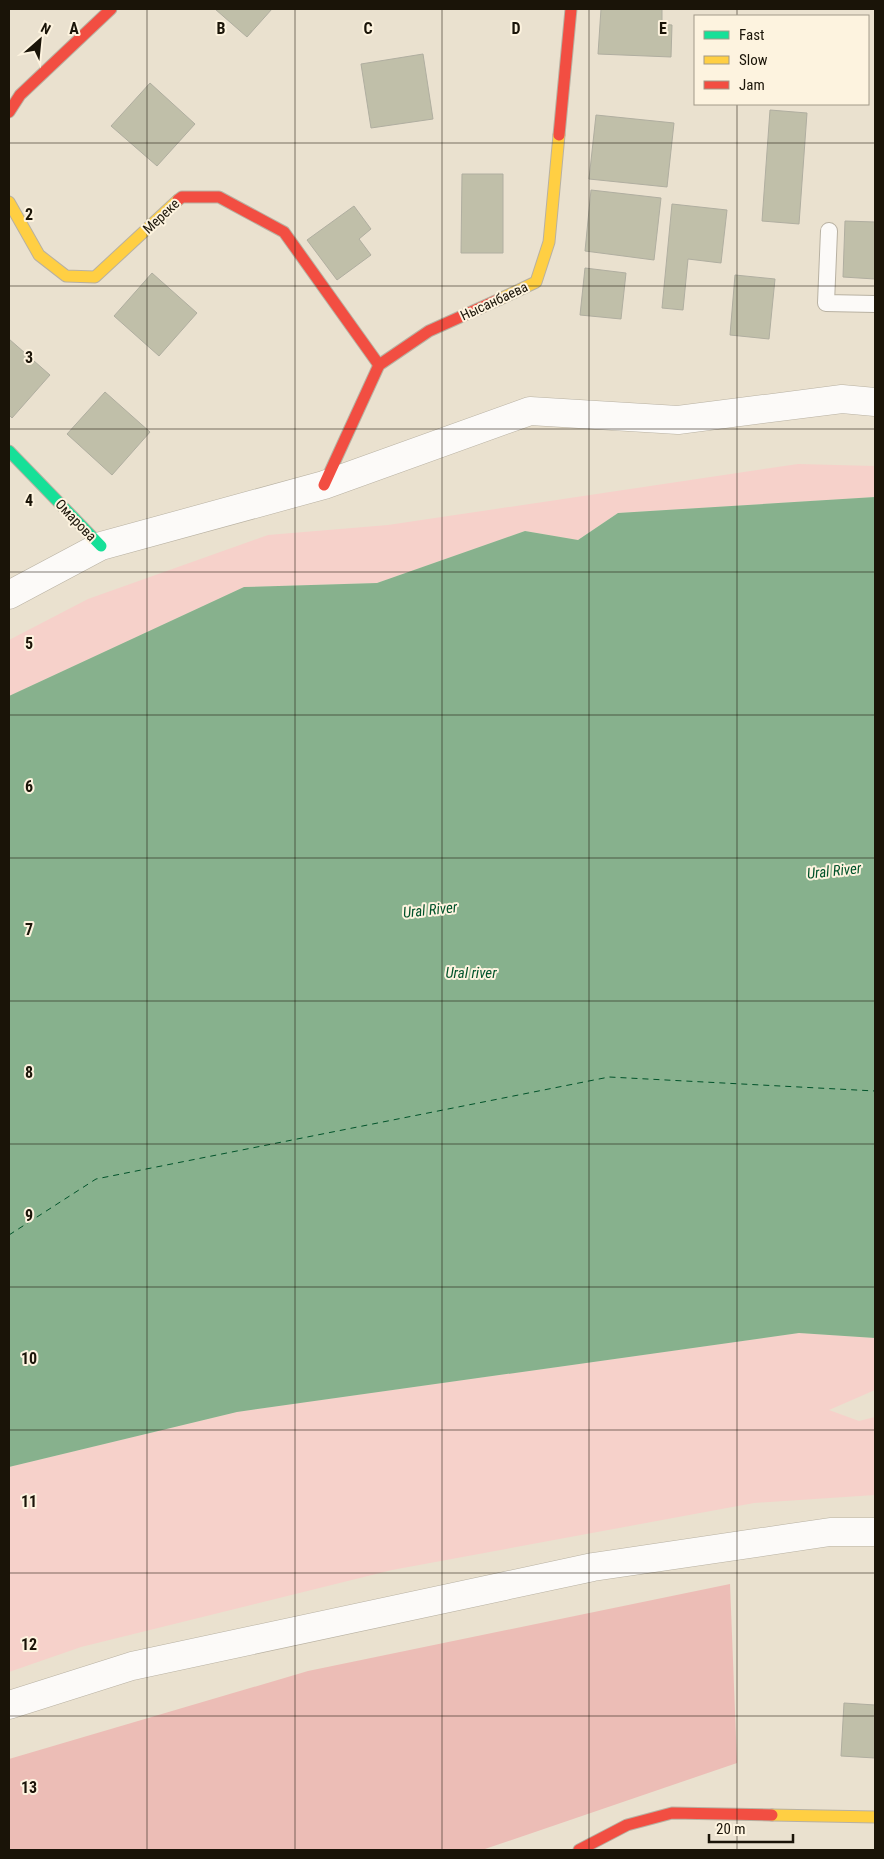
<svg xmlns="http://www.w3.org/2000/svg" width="884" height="1859" viewBox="0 0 884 1859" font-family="'Roboto Condensed',sans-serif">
  <rect width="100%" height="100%" fill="#eae1cf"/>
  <!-- green -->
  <g fill="#f6d1ca">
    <polygon points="798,464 875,466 875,497 618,513 578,540 525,531 377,583 244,587 9,696 9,640 88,599 268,535 388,525"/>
    <polygon points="799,1333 875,1338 875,1390 829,1410 859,1421 875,1417 875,1495 754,1503 392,1570 81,1647 9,1672 9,1467 237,1412"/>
  </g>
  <!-- forest -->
  <polygon fill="#ecbdb6" points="730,1584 737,1763 482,1850 9,1850 9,1759 308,1671"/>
  <!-- water -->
  <polygon fill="#87b18d" points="875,497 875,1338 799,1333 237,1412 9,1467 9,696 244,587 377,583 525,531 578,540 618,513"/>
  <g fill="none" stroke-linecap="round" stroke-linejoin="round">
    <!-- ferry -->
    <polyline stroke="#01532a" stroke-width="1" stroke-dasharray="6 5" stroke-linecap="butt" points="9,1235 96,1179 609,1077 875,1091"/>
  </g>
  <!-- building -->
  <g fill="#c0bfa9" stroke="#b0aea0">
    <polygon points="215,9 272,9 247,37"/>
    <polygon points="601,9 662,9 662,24 672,25 671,57 598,54"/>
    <polygon points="423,54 433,119 371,128 361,64"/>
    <polygon points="150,83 195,124 157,166 111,126"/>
    <polygon points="770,110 807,113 799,224 762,221"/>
    <polygon points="596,115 674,123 667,187 589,179"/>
    <polygon points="462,174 503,174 503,253 461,253"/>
    <polygon points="591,190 661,198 654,260 585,251"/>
    <polygon points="672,204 727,210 721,263 688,259 683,310 662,308"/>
    <polygon points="354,206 371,229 359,239 371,255 337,280 307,240"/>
    <polygon points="845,221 875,222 875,279 843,277"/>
    <polygon points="585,268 626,273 621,319 580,315"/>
    <polygon points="152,273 197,313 159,356 114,316"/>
    <polygon points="735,275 775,279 769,339 730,335"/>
    <polygon points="9,339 50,375 12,418 9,415"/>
    <polygon points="105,392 150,432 112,475 67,434"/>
    <polygon points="844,1703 875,1705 875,1758 841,1756"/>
  </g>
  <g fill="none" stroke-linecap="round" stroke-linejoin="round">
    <!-- lane casing -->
    <g stroke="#b8b1a2" stroke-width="18">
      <polyline id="lane" points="829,231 826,303 875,304"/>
    </g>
    <!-- street casing -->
    <g stroke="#b8b1a2" stroke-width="29">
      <g id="street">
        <polyline points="9,595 101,546 324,485 530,411 678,420 842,399 875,402"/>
        <polyline points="9,1705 132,1666 593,1567 830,1532 875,1532"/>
      </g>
    </g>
    <!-- fast casing -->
    <g stroke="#b8b1a2" stroke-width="13">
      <polyline id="fast" points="9,451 101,546"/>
    </g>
    <!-- slow casing -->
    <g stroke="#b8b1a2" stroke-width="13">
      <g id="slow">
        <polyline points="9,202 39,255 66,276 95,277 178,200"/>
        <polyline points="500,299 536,282 549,242 559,135"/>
        <polyline points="772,1815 875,1817"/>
      </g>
    </g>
    <!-- jam casing -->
    <g stroke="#b8b1a2" stroke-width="13">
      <g id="jam">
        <polyline points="9,112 20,95 111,9"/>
        <polyline points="559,135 571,9"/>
        <polyline points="178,200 182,197 219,197 284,232 379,365"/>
        <polyline points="324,485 379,365 429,331 500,299"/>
        <polyline points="579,1850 627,1825 672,1813 772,1815"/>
      </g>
    </g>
    <!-- lane -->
    <use href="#lane" stroke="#fcfaf8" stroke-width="16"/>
    <!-- street -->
    <use href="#street" stroke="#fcfaf8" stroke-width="28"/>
    <!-- fast -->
    <use href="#fast" stroke="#16e098" stroke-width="11"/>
    <!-- slow -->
    <use href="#slow" stroke="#ffcf43" stroke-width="11"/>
    <!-- jam -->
    <use href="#jam" stroke="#f24e42" stroke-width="11"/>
  </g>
  <!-- grid -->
  <path fill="none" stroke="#1a1408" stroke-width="1" stroke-opacity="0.55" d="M147,9V1850M295,9V1850M442,9V1850M589,9V1850M737,9V16M737,104V1850M9,143H875M9,286H875M9,429H875M9,572H875M9,715H875M9,858H875M9,1001H875M9,1144H875M9,1287H875M9,1430H875M9,1573H875M9,1716H875"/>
  <g text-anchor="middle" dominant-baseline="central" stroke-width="4" stroke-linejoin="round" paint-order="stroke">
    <!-- street labels -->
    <g font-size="14" fill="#1a1408" stroke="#fdf3df">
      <text transform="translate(161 216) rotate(-43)">Мереке</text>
      <text transform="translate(494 301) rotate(-25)">Нысанбаева</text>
      <text transform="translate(76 520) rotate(46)">Омарова</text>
    </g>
    <!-- water labels -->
    <g font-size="15" font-style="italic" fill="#01532a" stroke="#fdf3df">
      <text transform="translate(834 871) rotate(-6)">Ural River</text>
      <text transform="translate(430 910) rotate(-6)">Ural River</text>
      <text x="471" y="973">Ural river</text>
    </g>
  </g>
  <g font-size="16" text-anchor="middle" font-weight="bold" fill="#1a1408" stroke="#fdf3df" stroke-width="4" stroke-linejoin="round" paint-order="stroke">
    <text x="74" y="34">A</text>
    <text x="221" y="34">B</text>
    <text x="368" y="34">C</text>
    <text x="516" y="34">D</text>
    <text x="663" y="34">E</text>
    <text x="29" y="220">2</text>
    <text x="29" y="363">3</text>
    <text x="29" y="506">4</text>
    <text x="29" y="649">5</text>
    <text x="29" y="792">6</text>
    <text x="29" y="935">7</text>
    <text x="29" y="1078">8</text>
    <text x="29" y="1221">9</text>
    <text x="29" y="1364">10</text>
    <text x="29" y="1507">11</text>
    <text x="29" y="1650">12</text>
    <text x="29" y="1793">13</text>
  </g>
  <!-- border -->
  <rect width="884" height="1859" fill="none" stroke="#1a1408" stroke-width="20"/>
  <!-- legend -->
  <rect x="694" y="15" width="175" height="90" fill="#fdf3df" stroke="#a29a89"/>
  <rect x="704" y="31" width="25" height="8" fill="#16e098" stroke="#a29a89"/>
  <text x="739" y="40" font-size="15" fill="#1a1408">Fast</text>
  <rect x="704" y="56" width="25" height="8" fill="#ffcf43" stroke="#a29a89"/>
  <text x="739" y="65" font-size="15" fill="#1a1408">Slow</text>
  <rect x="704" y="81" width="25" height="8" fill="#f24e42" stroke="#a29a89"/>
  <text x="739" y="90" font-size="15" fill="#1a1408">Jam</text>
  <!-- north arrow -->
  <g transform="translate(40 40) rotate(27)" stroke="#fdf3df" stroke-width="4" paint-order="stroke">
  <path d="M0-4L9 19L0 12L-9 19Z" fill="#1a1408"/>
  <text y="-8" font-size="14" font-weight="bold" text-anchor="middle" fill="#1a1408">N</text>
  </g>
  <!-- scale -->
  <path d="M709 1834v8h84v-8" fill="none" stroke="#1a1408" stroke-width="2.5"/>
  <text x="716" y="1834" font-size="15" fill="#1a1408" stroke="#fdf3df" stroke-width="4" paint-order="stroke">20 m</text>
</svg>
